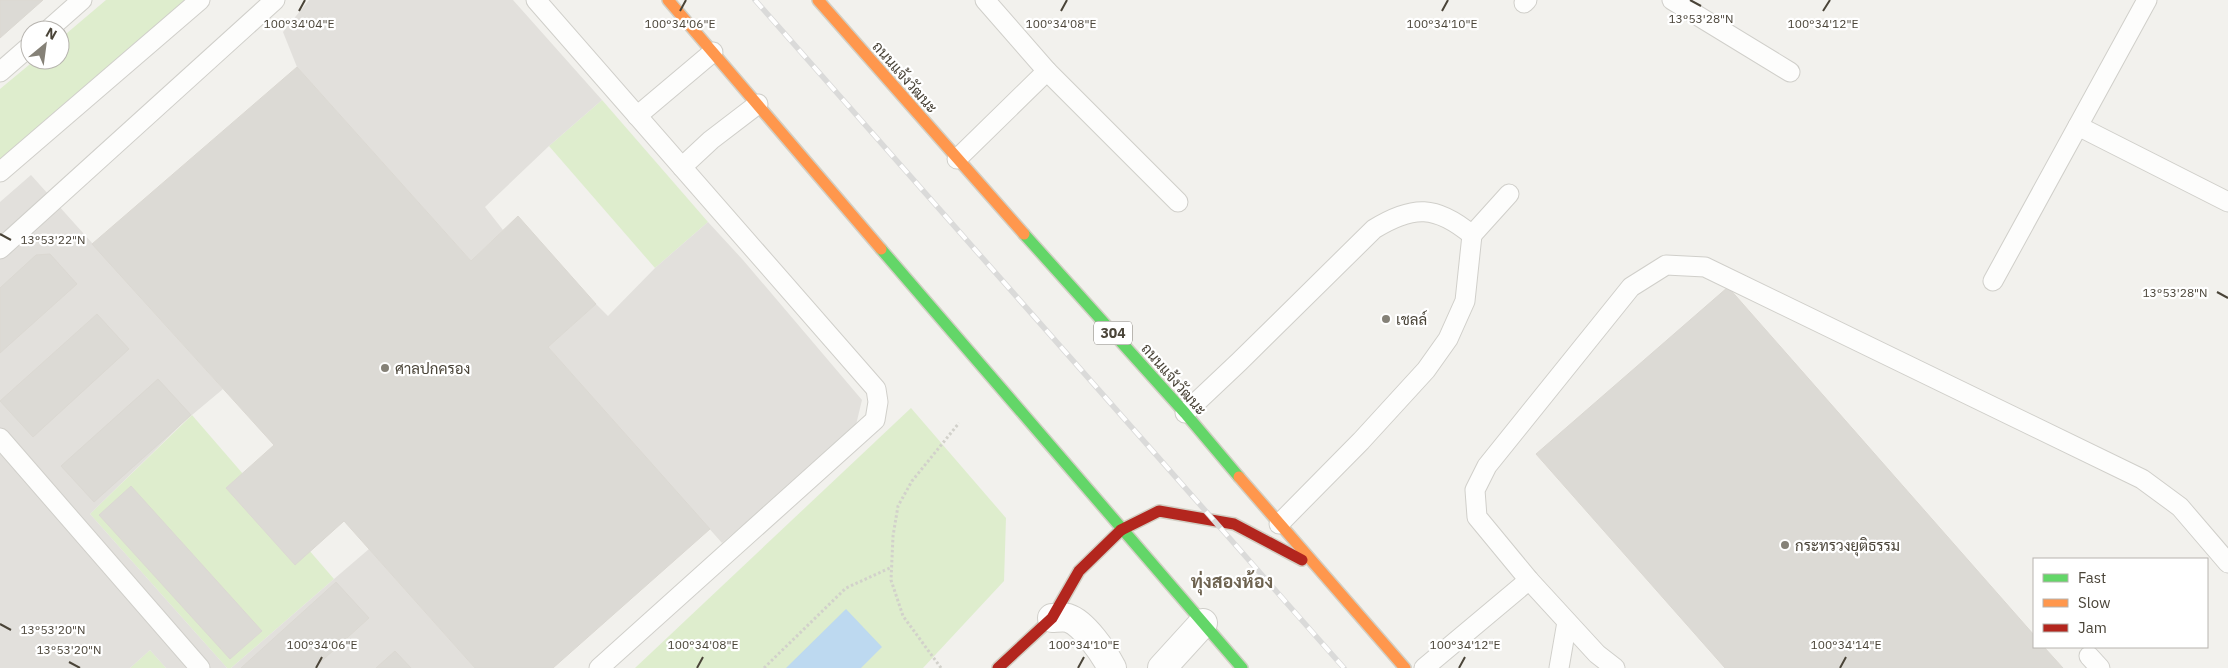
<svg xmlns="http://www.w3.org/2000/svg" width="2228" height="668" viewBox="0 0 2228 668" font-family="'IBM Plex Sans',Sarabun,sans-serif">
  <rect width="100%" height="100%" fill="#f2f1ed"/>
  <!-- green -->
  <g fill="#deedcd">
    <polygon points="106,0 193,0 0,169 0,89 35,60 60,60 60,39"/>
    <polygon points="602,100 708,222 655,268 549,146"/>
    <polygon points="911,408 1006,518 1004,581 923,668 635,668"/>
    <polygon points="192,415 334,579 231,668 227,668 90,514"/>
    <polygon points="150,650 166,668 130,668"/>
  </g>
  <!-- parking -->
  <g fill="#e2e0dc">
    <polygon points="309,0 513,0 602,100 549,146 485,207 503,230 471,261 297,67 283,32"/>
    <polygon points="31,175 223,389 186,420 90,514 227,668 166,668 150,650 130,668 0,668 0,202"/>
    <polygon points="708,222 743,260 862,400 855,429 722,543 548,347 596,304 608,316 655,268"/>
    <polygon points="369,549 475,668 231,668 334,579"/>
  </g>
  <!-- water -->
  <polygon fill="#bdd9f0" points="846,609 882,647 861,668 786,668"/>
  <!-- building -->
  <g fill="#dcdad5" stroke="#dbd8d2">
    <polygon points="0,0 43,0 0,38"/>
    <polygon points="297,67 471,261 518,216 596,304 548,347 710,529 553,668 475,668 344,521 295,565 226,488 274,445 92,244"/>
    <polygon points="50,254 77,284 0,353 0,288 36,255"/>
    <polygon points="1728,287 2034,635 2034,647 2044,647 2063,668 1725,668 1536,454"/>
    <polygon points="97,314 129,349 33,437 0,401"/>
    <polygon points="158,379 191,415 94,502 61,466"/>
    <polygon points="131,486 262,631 230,659 99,515"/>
    <polygon points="336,582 369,618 314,668 241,668"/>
    <polygon points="395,651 411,668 376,668"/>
  </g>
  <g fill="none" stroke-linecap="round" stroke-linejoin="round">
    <!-- lane casing -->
    <g stroke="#d0cfca" stroke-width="21">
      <g id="lane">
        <polyline points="536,0 876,389 878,402 875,420 599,668"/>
        <polyline points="1672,0 1790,72"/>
        <polyline points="1524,3 1527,0"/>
        <polyline points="48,30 82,0"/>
        <polyline points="1047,71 1178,202"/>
        <polyline points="0,72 30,46"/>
        <polyline points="637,116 713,52"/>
        <polyline points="2078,126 2228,202"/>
        <polyline points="957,159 1047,71 985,0"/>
        <polyline points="682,167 711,140 758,104"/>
        <polyline points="0,172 200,0"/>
        <polyline points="0,249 275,0"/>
        <polyline points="1993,281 2147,0"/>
        <path d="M1185,413L1239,362L1374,229C1413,205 1436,205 1472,235L1509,194"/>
        <polyline points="0,438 200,668"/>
        <polyline points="1279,524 1361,441 1426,370 1448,339 1465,301 1472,235"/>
        <polyline points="2089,656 2100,668"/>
        <polyline points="1424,668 1529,580"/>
        <polyline points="1559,668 1567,622"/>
        <polyline points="1615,668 1597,654 1529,580 1477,517 1475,490 1487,466 1631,287 1666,265 1705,267 2142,479 2180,507 2228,563"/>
      </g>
    </g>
    <!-- street casing -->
    <g stroke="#d0cfca" stroke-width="30">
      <g id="street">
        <path d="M1052,618C1056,618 1063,617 1068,618C1084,623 1104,653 1112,668"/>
        <polyline points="1162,668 1203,623"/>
      </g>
    </g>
    <!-- fast casing -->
    <g stroke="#d2cfc4" stroke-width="14">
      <g id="fast">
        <polyline points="1024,234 1185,413 1239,477"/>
        <polyline points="881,249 1242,668"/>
      </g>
    </g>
    <!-- slow casing -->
    <g stroke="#d2cfc4" stroke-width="14">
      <g id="slow">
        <polyline points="668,0 881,249"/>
        <polyline points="818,0 1024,234"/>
        <polyline points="1239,477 1405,668"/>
      </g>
    </g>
    <!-- jam casing -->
    <g stroke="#d2cfc4" stroke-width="14">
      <g id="jam">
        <polyline points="1121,530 1159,511 1234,524 1302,560"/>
        <polyline points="998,668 1052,618 1079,571 1121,530"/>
      </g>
    </g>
    <!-- path -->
    <g stroke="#d2d1cb" stroke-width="3" stroke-dasharray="2.5 2.5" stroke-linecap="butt">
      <polyline points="764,668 846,588 892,567"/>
      <polyline points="941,668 903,616 891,580 893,536 898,506 912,481 959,423"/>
    </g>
    <!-- lane -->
    <use href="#lane" stroke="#fdfdfc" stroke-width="19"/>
    <!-- street -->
    <use href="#street" stroke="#fdfdfc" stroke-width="28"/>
    <!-- fast -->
    <use href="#fast" stroke="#63d668" stroke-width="11"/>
    <!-- slow -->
    <use href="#slow" stroke="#ff974d" stroke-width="11"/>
    <!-- jam -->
    <use href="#jam" stroke="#b3261e" stroke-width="11"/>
    <!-- rail casing -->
    <g stroke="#dadad9" stroke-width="5.5">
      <polyline id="rail" points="755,0 1344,668"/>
    </g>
    <!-- rail -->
    <use href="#rail" stroke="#fff" stroke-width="4" stroke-dasharray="11" stroke-linecap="butt"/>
  </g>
  <!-- ticks -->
  <path fill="none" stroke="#4a4438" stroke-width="2" d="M1690,0L1701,6M299,11L305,0M680,11L686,0M1061,11L1067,0M1442,11L1448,0M1823,11L1830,0M0,234L11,240M2217,292L2228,298M0,624L11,630M69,662L80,668M316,668L322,657M697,668L703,657M1078,668L1084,657M1459,668L1465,657M1840,668L1846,657"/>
  <!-- markers -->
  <g fill="#858177" stroke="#fff" stroke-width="2">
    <circle cx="1386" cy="319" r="5"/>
    <circle cx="385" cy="368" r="5"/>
    <circle cx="1785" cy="545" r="5"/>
  </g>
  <g text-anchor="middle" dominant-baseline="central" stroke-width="4.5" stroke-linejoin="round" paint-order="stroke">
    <!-- shield labels -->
    <rect fill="#fff" stroke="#807c74" stroke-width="1" x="1094" y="321.5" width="38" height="23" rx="4"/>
    <g font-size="14" font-weight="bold" fill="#4a4438">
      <text x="1113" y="333">304</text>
    </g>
    <!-- street labels -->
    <g font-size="15" fill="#4a4438" stroke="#fff">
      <text transform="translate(905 77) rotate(49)">ถนนแจ้งวัฒนะ</text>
      <text transform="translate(1174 379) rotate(49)">ถนนแจ้งวัฒนะ</text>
    </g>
    <!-- poi labels -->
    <g font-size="15" fill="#4a4438" stroke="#fff" text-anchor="start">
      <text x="1396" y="319">เชลล์</text>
      <text x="395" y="368">ศาลปกครอง</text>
      <text x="1795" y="545">กระทรวงยุติธรรม</text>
    </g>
    <!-- quarter labels -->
    <g font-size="18" font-weight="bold" fill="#6d624f" stroke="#fff">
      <text x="1232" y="581">ทุ่งสองห้อง</text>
    </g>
  </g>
  <g font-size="12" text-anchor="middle" fill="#4a4438" stroke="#fff" stroke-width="4.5" stroke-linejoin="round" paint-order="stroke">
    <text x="1701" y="23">13°53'28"N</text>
    <text x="299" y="28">100°34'04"E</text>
    <text x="680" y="28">100°34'06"E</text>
    <text x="1061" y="28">100°34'08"E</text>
    <text x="1442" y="28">100°34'10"E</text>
    <text x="1823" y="28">100°34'12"E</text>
    <text x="53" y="244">13°53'22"N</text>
    <text x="2175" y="297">13°53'28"N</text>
    <text x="53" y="634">13°53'20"N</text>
    <text x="322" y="649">100°34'06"E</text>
    <text x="703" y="649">100°34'08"E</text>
    <text x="1084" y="649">100°34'10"E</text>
    <text x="1465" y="649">100°34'12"E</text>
    <text x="1846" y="649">100°34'14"E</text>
    <text x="69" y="654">13°53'20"N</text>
  </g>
  <!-- legend -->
  <rect x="2033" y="558" width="175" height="90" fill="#ffffff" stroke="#b7b4af"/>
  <rect x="2043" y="574" width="25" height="8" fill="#63d668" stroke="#b7b4af"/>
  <text x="2078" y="583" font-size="15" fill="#4a4438">Fast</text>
  <rect x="2043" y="599" width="25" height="8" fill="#ff974d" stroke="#b7b4af"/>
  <text x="2078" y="608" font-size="15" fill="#4a4438">Slow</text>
  <rect x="2043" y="624" width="25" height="8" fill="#b3261e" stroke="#b7b4af"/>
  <text x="2078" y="633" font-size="15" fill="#4a4438">Jam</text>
  <!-- north arrow -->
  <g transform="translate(45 45) rotate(29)"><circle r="24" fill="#ffffff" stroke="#b7b4af"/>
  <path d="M0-4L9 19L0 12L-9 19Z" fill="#858177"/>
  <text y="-8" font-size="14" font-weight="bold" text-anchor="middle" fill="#4a4438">N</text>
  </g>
</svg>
